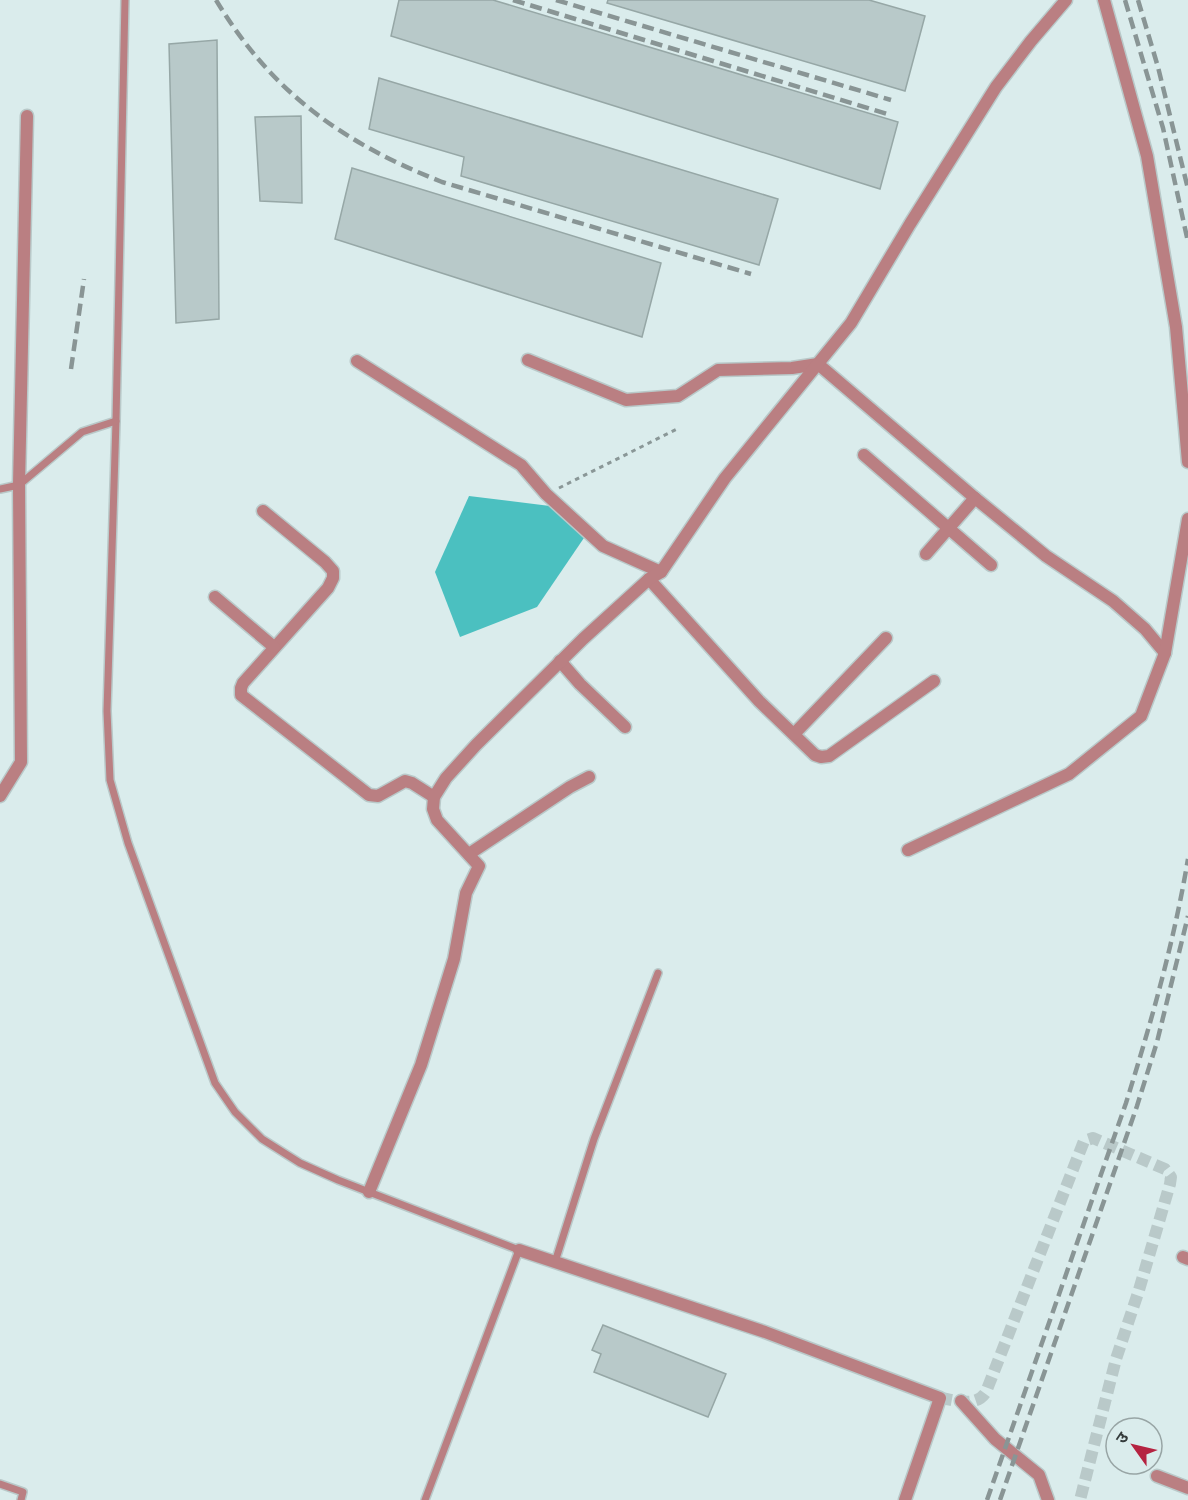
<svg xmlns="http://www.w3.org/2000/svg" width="1188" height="1500" viewBox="0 0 1188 1500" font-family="Barlow,'Noto Sans Devanagari',sans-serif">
  <rect width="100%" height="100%" fill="#daecec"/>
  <!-- water -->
  <polygon fill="#4bc0c0" points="469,496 550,506 588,532 537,607 460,637 435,572"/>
  <!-- building -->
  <g fill="#b8c9c9" stroke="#96a7a6" stroke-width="1.5">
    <polygon points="399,0 493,0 898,122 880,189 391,36"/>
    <polygon points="608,0 869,0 925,16 905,91 607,3"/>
    <polygon points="217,40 219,319 176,323 169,44"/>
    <polygon points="379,78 778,199 759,265 461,176 464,157 369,129"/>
    <polygon points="301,116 302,203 260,201 255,117"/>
    <polygon points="352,168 661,263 642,337 335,239"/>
    <polygon points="603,1325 726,1374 708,1417 594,1372 601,1354 592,1350"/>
  </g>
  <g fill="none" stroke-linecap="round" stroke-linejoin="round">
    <!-- minor-tunnel -->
    <path stroke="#b9c9c9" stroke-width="12" stroke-dasharray="12 6" stroke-linecap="butt" d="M940,1398C956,1400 976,1408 986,1392L1084,1141L1093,1138L1165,1169L1171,1177L1170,1184L1139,1290L1116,1359L1080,1500"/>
    <!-- service casing -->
    <g stroke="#b9c9c9" stroke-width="10">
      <g id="service">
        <polyline points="125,0 116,421 107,711 110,780 128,843 215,1083 235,1112 262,1139 300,1163 338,1180 519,1250 425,1500"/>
        <polyline points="0,489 19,485 82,432 116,421"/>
        <polyline points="555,1262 594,1139 658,973"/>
        <polyline points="0,1484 23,1492 21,1500"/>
      </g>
    </g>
    <!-- minor casing -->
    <g stroke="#b9c9c9" stroke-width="15">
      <g id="minor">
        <polyline points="1104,0 1147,156 1176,327 1188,462"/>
        <polyline points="528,360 626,400 678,396 718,370 792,368 818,364 975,498 1046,556 1113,601 1145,629 1165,653"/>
        <polyline points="357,361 521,465 546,494 603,546 661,572"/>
        <polyline points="864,455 991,565"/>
        <polyline points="263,511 325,562 333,571 333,578 328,588 243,683 241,688 241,695 369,795 378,796 405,781 412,783 434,797"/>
        <polyline points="926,554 975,498"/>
        <polyline points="649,579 759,701 815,755 821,757 829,756 934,681"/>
        <polyline points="215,597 274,647"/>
        <polyline points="560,661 580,684 625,727"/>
        <polyline points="794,734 886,638"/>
        <polyline points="0,796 21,762 19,485 27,116"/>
        <polyline points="908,850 1069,774 1141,716 1165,653 1188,519"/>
        <polyline points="469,854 570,787 589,777"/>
        <polyline points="369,1192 421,1065 454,959 466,893 479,866 437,820 433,809 434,797 446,778 476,745 583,639 649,579 661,572 725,478 851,323 910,224 996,87 1031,41 1066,0"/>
        <polyline points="519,1250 765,1332 940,1398 905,1500"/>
        <polyline points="1183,1257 1188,1259"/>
        <polyline points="961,1401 995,1439 1039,1475 1048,1500"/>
        <polyline points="1157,1476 1188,1488"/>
      </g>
    </g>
    <!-- path -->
    <polyline stroke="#8a9797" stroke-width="3" stroke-dasharray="4.5 4.5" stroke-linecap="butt" points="559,488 679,428"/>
    <!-- service -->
    <use href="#service" stroke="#ba7f82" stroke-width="7"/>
    <!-- minor -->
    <use href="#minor" stroke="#ba7f82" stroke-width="12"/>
    <!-- rail -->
    <g stroke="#899595" stroke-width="4.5" stroke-dasharray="12 6" stroke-linecap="butt">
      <path d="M216,0C272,93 343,143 442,182L751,274"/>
      <polyline points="513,0 887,114"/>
      <polyline points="556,0 891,100"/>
      <polyline points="1125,0 1163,128 1188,242"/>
      <polyline points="1138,0 1158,67 1188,189"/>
      <polyline points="71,369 84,279"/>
      <path d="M987,1500L1126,1103C1151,1023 1174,942 1188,859"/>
      <polyline points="1000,1500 1137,1106 1157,1042 1188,916"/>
    </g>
  </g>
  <!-- north arrow -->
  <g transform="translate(1134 1446) rotate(304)"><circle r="28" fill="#daecec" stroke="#98a5a5" stroke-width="1.5"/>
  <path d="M0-4.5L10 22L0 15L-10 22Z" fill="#b52341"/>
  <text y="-9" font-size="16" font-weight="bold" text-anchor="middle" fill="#343b3b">उ</text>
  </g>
</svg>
